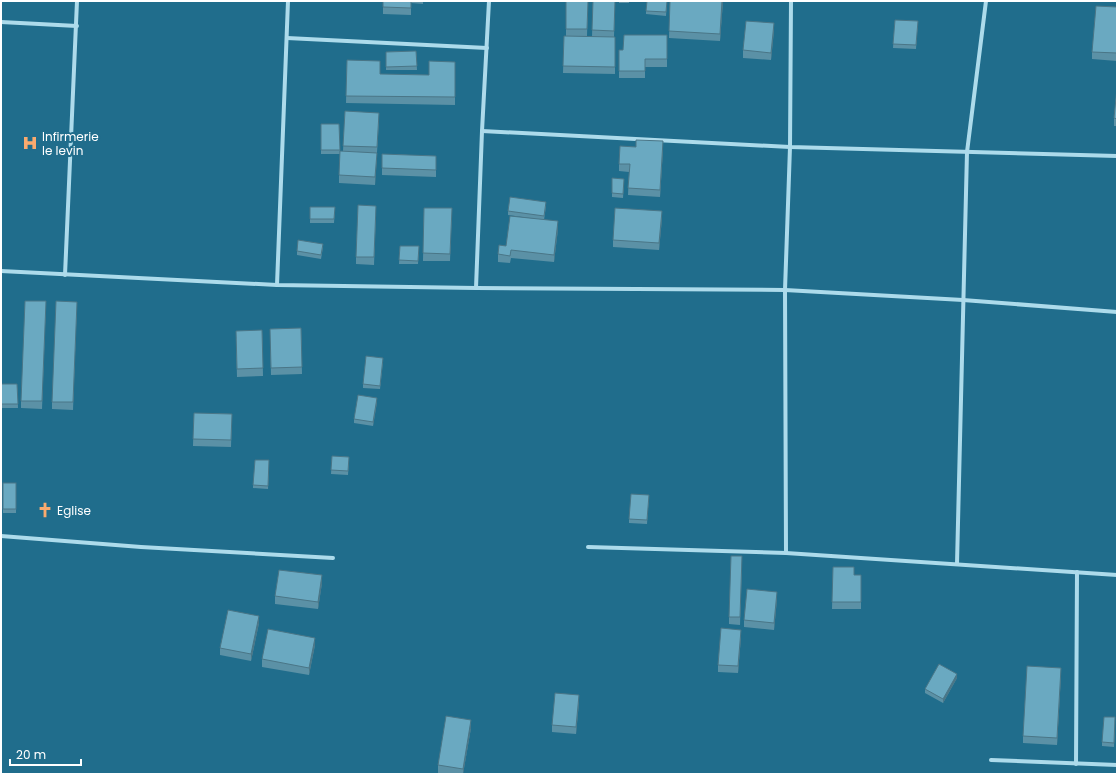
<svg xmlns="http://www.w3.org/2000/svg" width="1118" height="775" viewBox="0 0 1118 775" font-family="Poppins,sans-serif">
  <rect width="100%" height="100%" fill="#206d8c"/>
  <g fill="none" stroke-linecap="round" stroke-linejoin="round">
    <!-- minor -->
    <g stroke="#addbeb" stroke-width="4">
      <polyline points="1,22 77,26"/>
      <polyline points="287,38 487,48"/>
      <polyline points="482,131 790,147 1117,156"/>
      <polyline points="1,271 277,285 476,288 785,290 963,300 1117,312"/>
      <polyline points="65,275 77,1"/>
      <polyline points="277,285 288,1"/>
      <polyline points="476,288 482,131 489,1"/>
      <polyline points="1,536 141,547 333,558"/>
      <polyline points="588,547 786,553 1117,575"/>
      <polyline points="786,553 785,290 790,147 791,1"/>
      <polyline points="957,564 967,152 986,1"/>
      <polyline points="991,760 1117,765"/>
      <polyline points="1076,764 1077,572"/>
    </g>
  </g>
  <!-- wall -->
  <g fill="#5b91a6">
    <polygon points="383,1 423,1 423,4 411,3 411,15 383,14"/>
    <polygon points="566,1 588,1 587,36 573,37 592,37 593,1 615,1 614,37 615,37 615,74 563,73 564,36 566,36"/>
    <rect x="619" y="1" width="10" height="2"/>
    <polygon points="667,1 666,16 646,14 646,11"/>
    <polygon points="670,1 723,1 720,41 669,38"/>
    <polygon points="1117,7 1117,61 1092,59 1092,52"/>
    <polygon points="895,20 918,21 916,49 893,48"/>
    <polygon points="774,30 771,60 743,58 743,50"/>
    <polygon points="667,35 667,67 645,67 645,78 619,78 619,50 623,50"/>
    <polygon points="416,51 417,70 386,70 386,52"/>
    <polygon points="347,60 380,74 429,75 455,62 455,105 346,103"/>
    <polygon points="1117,88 1117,126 1114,126 1114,118"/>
    <polygon points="345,111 379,120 375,185 339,183 339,175 343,151"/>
    <polygon points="321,124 339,124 340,154 321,154"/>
    <polygon points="663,149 660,197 628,195 629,172 619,171 619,164"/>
    <polygon points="382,154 436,156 436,177 382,175"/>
    <polygon points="612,178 624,179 623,198 612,197"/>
    <polygon points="546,206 544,220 508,215 508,211"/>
    <polygon points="310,207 335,207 334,223 310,223"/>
    <polygon points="424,208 452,208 450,261 423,261"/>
    <polygon points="376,213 374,265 356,264 356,257"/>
    <polygon points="662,218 659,250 613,247 613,240"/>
    <polygon points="558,229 554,262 511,258 510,263 498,262 498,254 506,246"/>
    <polygon points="400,246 419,246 418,264 399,264"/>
    <polygon points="323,247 321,259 297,255 297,251"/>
    <polygon points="46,301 42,409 21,408 21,401"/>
    <polygon points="77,302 73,410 52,409 52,402"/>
    <polygon points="301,328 302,374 271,375 270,329"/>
    <polygon points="262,330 263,376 237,377 236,339"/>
    <polygon points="383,361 380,389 363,388 363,384"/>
    <polygon points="1,384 17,384 18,408 1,408"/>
    <polygon points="377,402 373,426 354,423 354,419"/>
    <polygon points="194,413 232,414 231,447 193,446"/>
    <polygon points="332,456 349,457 348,475 331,474"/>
    <polygon points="269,460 268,489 253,488 253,485"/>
    <rect x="3" y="483" width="13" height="30"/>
    <polygon points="649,495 647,524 629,523 629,519"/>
    <polygon points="742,564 740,625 729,624 729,617"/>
    <polygon points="833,567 854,575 861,575 861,609 832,609"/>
    <polygon points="322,583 318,609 275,604 275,596"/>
    <polygon points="777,599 774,630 744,627 744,620"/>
    <polygon points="259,623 251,661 220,655 220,648"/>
    <polygon points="741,637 738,673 718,672 718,665"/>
    <polygon points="315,645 309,675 262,667 262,659"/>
    <polygon points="1061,675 1057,745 1023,743 1023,736"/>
    <polygon points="957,678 943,703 925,693 925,689"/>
    <polygon points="579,702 576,734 552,732 552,725"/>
    <polygon points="1115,721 1114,747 1102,746 1102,742"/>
    <polygon points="471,728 463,774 446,774 438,773 438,765"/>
  </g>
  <!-- shaded-wall -->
  <g fill="#4a7687">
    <polygon points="722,1 723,1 720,41 720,34"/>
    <polygon points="774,23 774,30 771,60 771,53"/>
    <polygon points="663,141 663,149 660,197 660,190"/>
    <polygon points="377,153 377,160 375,185 375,177"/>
    <polygon points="662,211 662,218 659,250 659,243"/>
    <polygon points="558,221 558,229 554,262 554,255"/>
    <polygon points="377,398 377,402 373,426 373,422"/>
    <polygon points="322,575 322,583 318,609 318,602"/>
    <polygon points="777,592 777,599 774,630 774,623"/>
    <polygon points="259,616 259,623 251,661 251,654"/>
    <polygon points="741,630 741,637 738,673 738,666"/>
    <polygon points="315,638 315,645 309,675 309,668"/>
    <polygon points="1061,668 1061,675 1057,745 1057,738"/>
    <polygon points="957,674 957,678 943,703 943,699"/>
    <polygon points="579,695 579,702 576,734 576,727"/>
    <polygon points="471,720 471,728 463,774 463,769"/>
  </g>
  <!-- building -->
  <g fill="#6aa9c1" stroke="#4a7687">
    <polygon points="383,1 411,1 411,8 383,7"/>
    <polygon points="566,1 588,1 587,29 566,29"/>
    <polygon points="593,1 615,1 614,31 592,30"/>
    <polygon points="647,1 667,1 666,12 646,11"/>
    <polygon points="670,1 722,1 720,34 669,31"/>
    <polygon points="1096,6 1117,7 1117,53 1092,52"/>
    <polygon points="895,20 918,21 916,45 893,44"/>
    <polygon points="746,21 774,23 771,53 743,50"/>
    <polygon points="624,35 667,35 667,59 645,59 645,71 619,71 619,50 623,50"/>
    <polygon points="564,36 615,37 615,67 563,66"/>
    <polygon points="416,51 417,66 386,67 386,52"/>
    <polygon points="347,60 380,61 380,74 429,75 429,61 455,62 455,97 346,96"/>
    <polygon points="1117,88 1117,119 1114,118"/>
    <polygon points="345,111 379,113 377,147 343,146"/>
    <polygon points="321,124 339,124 340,150 321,150"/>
    <polygon points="636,140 663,141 660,190 628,188 630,164 619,164 620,146 636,147"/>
    <polygon points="340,151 377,153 375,177 339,175"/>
    <polygon points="382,154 436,156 436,170 382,168"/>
    <polygon points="612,178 624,179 623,194 612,193"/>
    <polygon points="510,197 546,202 544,216 508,211"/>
    <polygon points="358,205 376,206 374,257 356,257"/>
    <polygon points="310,207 335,207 334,219 310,219"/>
    <polygon points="424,208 452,208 450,254 423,253"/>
    <polygon points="615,208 662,211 659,243 613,240"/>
    <polygon points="510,216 558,221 554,255 511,250 510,256 498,254 499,245 506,246"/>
    <polygon points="298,240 323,244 321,255 297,251"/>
    <polygon points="400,246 419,246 418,261 399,260"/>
    <polygon points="25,301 46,301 42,401 21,401"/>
    <polygon points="56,301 77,302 73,402 52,402"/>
    <polygon points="301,328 302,367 271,368 270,329"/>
    <polygon points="262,330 263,368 237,369 236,331"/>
    <polygon points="366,356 383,358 380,386 363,384"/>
    <polygon points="1,384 17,384 18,404 1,404"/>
    <polygon points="358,395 377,398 373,422 354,419"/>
    <polygon points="194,413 232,414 231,440 193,439"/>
    <polygon points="332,456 349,457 348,471 331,470"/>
    <polygon points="255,460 269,460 268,486 253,485"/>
    <rect x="3" y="483" width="13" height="26"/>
    <polygon points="631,494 649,495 647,520 629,519"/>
    <polygon points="731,556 742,556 740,617 729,617"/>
    <polygon points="833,567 854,567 854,575 861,575 861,602 832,602"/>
    <polygon points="279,570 322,575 318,602 275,596"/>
    <polygon points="747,589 777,592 774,623 744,620"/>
    <polygon points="228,610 259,616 251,654 220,648"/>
    <polygon points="721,628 741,630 738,666 718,665"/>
    <polygon points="268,629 315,638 309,668 262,659"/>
    <polygon points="939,664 957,674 943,699 925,689"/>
    <polygon points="1027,666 1061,668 1057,738 1023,736"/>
    <polygon points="555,693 579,695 576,727 552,725"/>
    <polygon points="446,716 471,720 463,769 438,765"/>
    <polygon points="1104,717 1115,717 1114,743 1102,742"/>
  </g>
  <!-- icons -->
  <defs>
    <g id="hospital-bare" transform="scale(1.2)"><path d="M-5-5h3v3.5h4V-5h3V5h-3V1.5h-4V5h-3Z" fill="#f9aa6e" stroke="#206d8c" stroke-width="2.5" paint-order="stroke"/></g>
    <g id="church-bare" transform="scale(1.2)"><path d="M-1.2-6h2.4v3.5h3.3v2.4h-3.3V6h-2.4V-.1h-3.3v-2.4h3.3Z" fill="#f9aa6e" stroke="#206d8c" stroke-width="2.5" paint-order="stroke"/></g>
  </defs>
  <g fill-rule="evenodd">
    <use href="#hospital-bare" x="30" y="143"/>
    <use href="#church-bare" x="45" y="510"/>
  </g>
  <g text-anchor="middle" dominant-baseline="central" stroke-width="4" stroke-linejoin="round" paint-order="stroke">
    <!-- poi labels -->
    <g font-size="12" fill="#fff" stroke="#206d8c" text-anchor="start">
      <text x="42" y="136">Infirmerie<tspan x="42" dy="14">le levin</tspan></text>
      <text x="57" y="510">Eglise</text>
    </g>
  </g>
  <!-- border -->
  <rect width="1118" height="775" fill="none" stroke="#ffffff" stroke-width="4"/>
  <!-- scale -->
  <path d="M10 759v6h71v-6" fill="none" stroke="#ffffff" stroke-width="2"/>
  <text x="16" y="759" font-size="12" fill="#ffffff" stroke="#206d8c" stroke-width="3" paint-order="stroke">20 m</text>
</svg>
